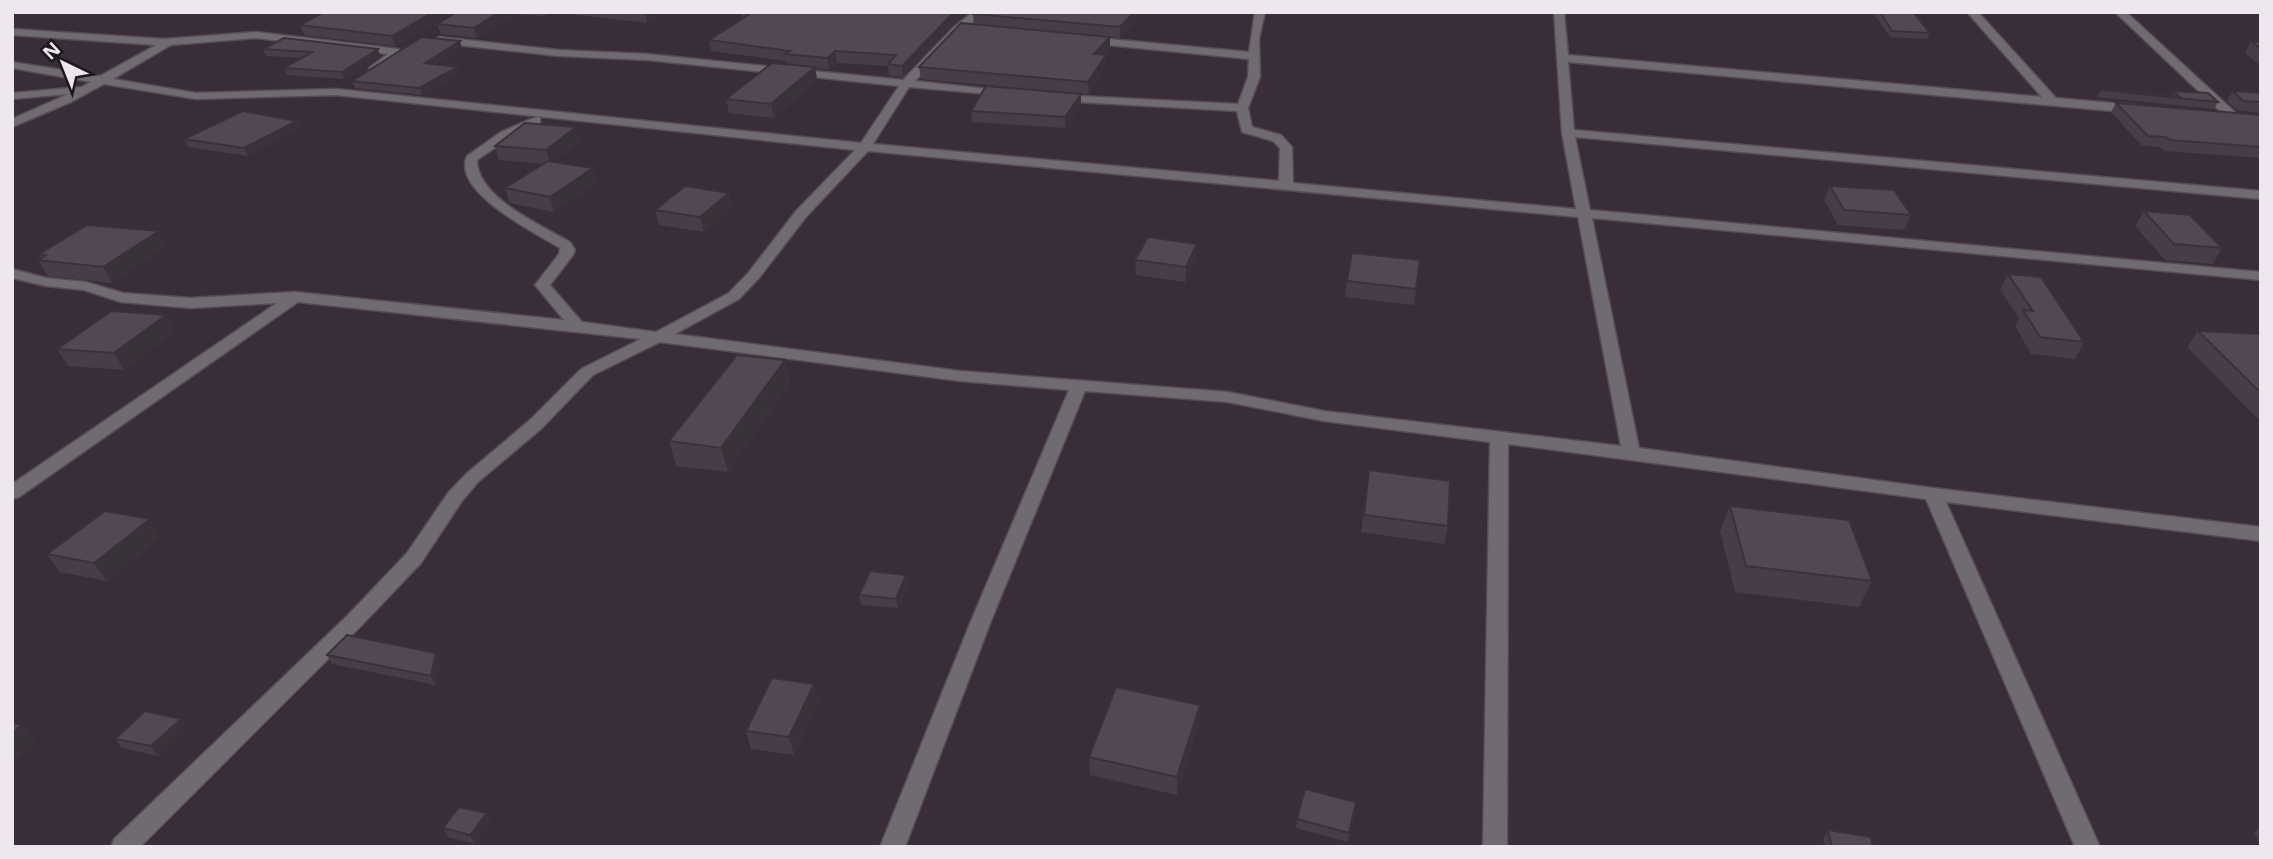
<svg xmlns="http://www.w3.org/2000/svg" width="2273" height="859" viewBox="0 0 2273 859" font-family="'Noto Sans',sans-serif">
  <rect width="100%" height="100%" fill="#392d3a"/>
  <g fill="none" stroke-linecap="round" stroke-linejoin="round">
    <!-- minor casing -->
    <g stroke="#564b57" stroke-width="3">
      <g id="minor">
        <path d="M973,12H985L962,31L915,81L1007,91L1011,92V96L909,87L873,144L1279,181L1280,148L1273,141L1242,132L1237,111L1059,101L1053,98L1059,95L1238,104L1248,77L1249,59L1087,43L1082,40L1087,37L1249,52L1255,12H1265L1259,39L1260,77L1248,108L1252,127L1281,135L1292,147L1293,183L1576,209L1562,133L1554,12H1564L1568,55L2042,97L1967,12H1978L2056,98L2135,105L2141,109L2135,113L1568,62L1574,130L2261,191V199L1575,137L1590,210L2261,272V280L1592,218L1639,448L1933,488L2261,527V541L1946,502L2100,847H2075L1926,499L1508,444L1507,847H1483L1490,442L1324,421L1228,402L1085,391L991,621L905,847H880L971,621L1069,390L960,381L660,342L593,375L542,428L478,482L462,501L421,563L362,625L140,847H111L114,839L348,615L407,553L448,493L466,474L530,420L581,369L641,339L298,302L19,497L12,499V484L277,303L190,308L121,302L84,290L46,286L12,278V269L46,278L86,282L123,293L190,298L295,292L564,320L535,285L559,254L560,248C536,233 451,192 467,156L501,132L536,117L540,118V124L509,138L477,160C477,198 543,226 570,242L575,250L573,255L550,285L582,322L656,332L729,293L749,272L796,211L855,150L336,95L196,99L104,84L71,102L12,127V119L68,94L12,99V93L81,87L91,82L12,68V62L100,76L156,45L12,35V29L164,39L256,32L398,49L403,52L373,73L369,72V68L388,54L256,38L171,45L113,79L196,93L336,89L861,143L899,86L647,60L559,56L439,43L434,40L439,37L559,50L647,54L903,80L954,27ZM868,151L1578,217L1621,446L1324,411L1228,392L960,371L675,334L739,299L759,278L806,217Z"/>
        <polygon points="2115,12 2126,12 2237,114 2237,120 2229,120"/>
      </g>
    </g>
    <!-- minor -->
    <use href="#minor" fill="#706a71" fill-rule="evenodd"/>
  </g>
  <!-- wall -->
  <g fill="#473d48">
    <polygon points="324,12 453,12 395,46 304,35 300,25"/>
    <polygon points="457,12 551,12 544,16 516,14 477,38 441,34 437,24"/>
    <polygon points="551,12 665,12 647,23"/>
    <polygon points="741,12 969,12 952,25 903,77 889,76 888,66 837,63 829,70 815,68 817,80 774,118 729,113 726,99 787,64 786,61 711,51 709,40 745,17 742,17"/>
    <polygon points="1144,12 1120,38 1110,37 1110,49 1104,55 1106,67 1089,94 921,79 919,67 974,24 973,14"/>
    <polygon points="1873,12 1913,12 1930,33 1927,39 1890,37"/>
    <polygon points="2251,41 2261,42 2261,66 2245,53"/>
    <polygon points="462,48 436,64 460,73 422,95 355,88 352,81"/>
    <polygon points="263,49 380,56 344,79 287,75 284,68 302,58 266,56"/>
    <polygon points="2101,90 2172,96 2174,91 2218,102 2214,109 2097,97"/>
    <polygon points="2233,91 2261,93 2261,113 2237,110 2227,101"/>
    <polygon points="1081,94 1081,105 1065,128 972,122 971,111"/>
    <polygon points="2116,103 2261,115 2261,158 2164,151 2160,147 2142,146 2111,112"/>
    <polygon points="297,121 301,128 248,156 188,147 184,139"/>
    <polygon points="580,141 554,162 597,183 554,212 510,203 505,188 543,164 499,160 495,146"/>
    <polygon points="1830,186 1911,215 1904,230 1838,225 1824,200"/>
    <polygon points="732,208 704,232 659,225 655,210"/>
    <polygon points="2144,211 2222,248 2213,264 2165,260 2135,226"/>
    <polygon points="167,246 112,283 48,276 38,260 41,258 39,254"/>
    <polygon points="1196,259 1185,282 1136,275 1135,260"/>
    <polygon points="2008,274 2084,342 2075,359 2031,354 2015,326 2019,318 2000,290"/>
    <polygon points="1347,281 1416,289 1414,305 1345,297"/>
    <polygon points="175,331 124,370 68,366 57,349"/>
    <polygon points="2198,331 2261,334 2261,422 2187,347"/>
    <polygon points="785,360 790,384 728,472 676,466 669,441"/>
    <polygon points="1367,488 1448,526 1444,544 1361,532"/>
    <polygon points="1730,506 1872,581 1859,607 1735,592 1720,531"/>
    <polygon points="161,537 107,581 60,572 47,554"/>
    <polygon points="906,575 908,584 898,608 861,605 859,595"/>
    <polygon points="436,653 440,662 436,685 332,664 327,655"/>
    <polygon points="814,684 819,702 794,755 751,749 746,731"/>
    <polygon points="1199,723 1177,795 1090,775 1089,757"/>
    <polygon points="188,728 158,756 122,748 115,739"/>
    <polygon points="1355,812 1348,842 1296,828 1297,819"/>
    <polygon points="487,813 491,822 475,844 448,837 443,828"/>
    <polygon points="2261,825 2261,846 2254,833"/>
    <polygon points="1828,830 1873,847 1825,847 1823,839"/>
  </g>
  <!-- shaded-wall -->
  <g fill="#3a323b">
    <polygon points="433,12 453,12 395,46 392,36"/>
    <polygon points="499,12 515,12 516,14 477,38 474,28"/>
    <polygon points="646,12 665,12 647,23 645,13"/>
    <polygon points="954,12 969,12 952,25 903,77 902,66"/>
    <polygon points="1134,12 1144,12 1120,38 1120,27"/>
    <polygon points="1110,37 1110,49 1094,66 1094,54"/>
    <polygon points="460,41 462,48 428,70 425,63"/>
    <polygon points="378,49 380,56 344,79 342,72"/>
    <polygon points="835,51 837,63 829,70 827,58"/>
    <polygon points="1106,55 1106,67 1089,94 1088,82"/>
    <polygon points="458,67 460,73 422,95 419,88"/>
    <polygon points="815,67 817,80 774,118 771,104"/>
    <polygon points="1081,94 1081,105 1065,128 1065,117"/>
    <polygon points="13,98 20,111 12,114 12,99"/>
    <polygon points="297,121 301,128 248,156 244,148"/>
    <polygon points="576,127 580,141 551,165 546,150"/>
    <polygon points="593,168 597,183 554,212 550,197"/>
    <polygon points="729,193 732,208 704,232 700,217"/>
    <polygon points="159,231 167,246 112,283 103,267"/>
    <polygon points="1197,244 1196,259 1185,282 1186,267"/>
    <polygon points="166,315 175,331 124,370 114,353"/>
    <polygon points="785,360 790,384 728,472 721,448"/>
    <polygon points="150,519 161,537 107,581 94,563"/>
    <polygon points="906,575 908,584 898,608 896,599"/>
    <polygon points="436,653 440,662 436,685 431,676"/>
    <polygon points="814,684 819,702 794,755 789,737"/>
    <polygon points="1200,705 1199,723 1177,795 1177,777"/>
    <polygon points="181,719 188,728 158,756 151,746"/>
    <polygon points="22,725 37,743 12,764 12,733"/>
    <polygon points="487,813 491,822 475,844 470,835"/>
  </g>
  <!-- building -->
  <g fill="#534754" stroke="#3a323b" stroke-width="2">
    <polygon points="324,12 433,12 392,36 300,25"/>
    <polygon points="457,12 499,12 474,28 437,24"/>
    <polygon points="753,12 954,12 902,66 888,64 896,55 835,51 827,58 785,54 790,51 709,40"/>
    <polygon points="975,12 1134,12 1120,27 973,14"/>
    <polygon points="1880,12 1913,12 1930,33 1892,31"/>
    <polygon points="961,23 1110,37 1094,54 1106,55 1088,82 919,67"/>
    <polygon points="422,37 460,41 425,63 458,67 419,88 352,81"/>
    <polygon points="284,38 378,49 342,72 284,68 312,52 263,49"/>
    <polygon points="2251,41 2261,42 2261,49"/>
    <polygon points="772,63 815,67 771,104 726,99"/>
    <polygon points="986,86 1081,94 1065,117 971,111"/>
    <polygon points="2101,90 2179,96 2174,91 2208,93 2218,102"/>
    <polygon points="2233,91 2261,93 2261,102 2243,101"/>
    <polygon points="2116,103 2261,115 2261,147 2170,140 2166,137 2148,136"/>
    <polygon points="243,111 297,121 244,148 184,139"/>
    <polygon points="525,123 576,127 546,150 495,146"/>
    <polygon points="548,161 593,168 550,197 505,188"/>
    <polygon points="685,186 729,193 700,217 655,210"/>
    <polygon points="1830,186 1894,190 1911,215 1844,210"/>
    <polygon points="2144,211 2190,215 2222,248 2174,244"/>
    <polygon points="87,225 159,231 103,267 38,260 46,255 39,254"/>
    <polygon points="1148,237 1197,244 1186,267 1135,260"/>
    <polygon points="1352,253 1420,260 1416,289 1347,281"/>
    <polygon points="2008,274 2041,277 2084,342 2040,337 2023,310 2033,311"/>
    <polygon points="112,311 166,315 114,353 57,349"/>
    <polygon points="2198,331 2261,334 2261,393"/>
    <polygon points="737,355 785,360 721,448 669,441"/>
    <polygon points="1369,470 1450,481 1448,526 1364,515"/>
    <polygon points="1730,506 1849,520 1872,581 1746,566"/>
    <polygon points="105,511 150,519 94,563 47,554"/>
    <polygon points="870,571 906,575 896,599 859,595"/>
    <polygon points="347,635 436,653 431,676 327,655"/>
    <polygon points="772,678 814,684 789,737 746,731"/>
    <polygon points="1116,687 1200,705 1177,777 1089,757"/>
    <polygon points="145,711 181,719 151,746 115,739"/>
    <polygon points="12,723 22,725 12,733"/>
    <polygon points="1305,789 1356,802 1349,833 1297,819"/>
    <polygon points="459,807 487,813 470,835 443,828"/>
    <polygon points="1828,830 1871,837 1873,847 1832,847"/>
  </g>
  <!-- border -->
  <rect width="2273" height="859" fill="none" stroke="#eee7ef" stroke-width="28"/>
  <!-- north arrow -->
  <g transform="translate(63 63) rotate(317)" stroke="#1d181d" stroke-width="5" paint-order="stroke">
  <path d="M0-5L12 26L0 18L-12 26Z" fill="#eee7ef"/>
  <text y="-10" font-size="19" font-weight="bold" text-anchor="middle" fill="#eee7ef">N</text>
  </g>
</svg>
